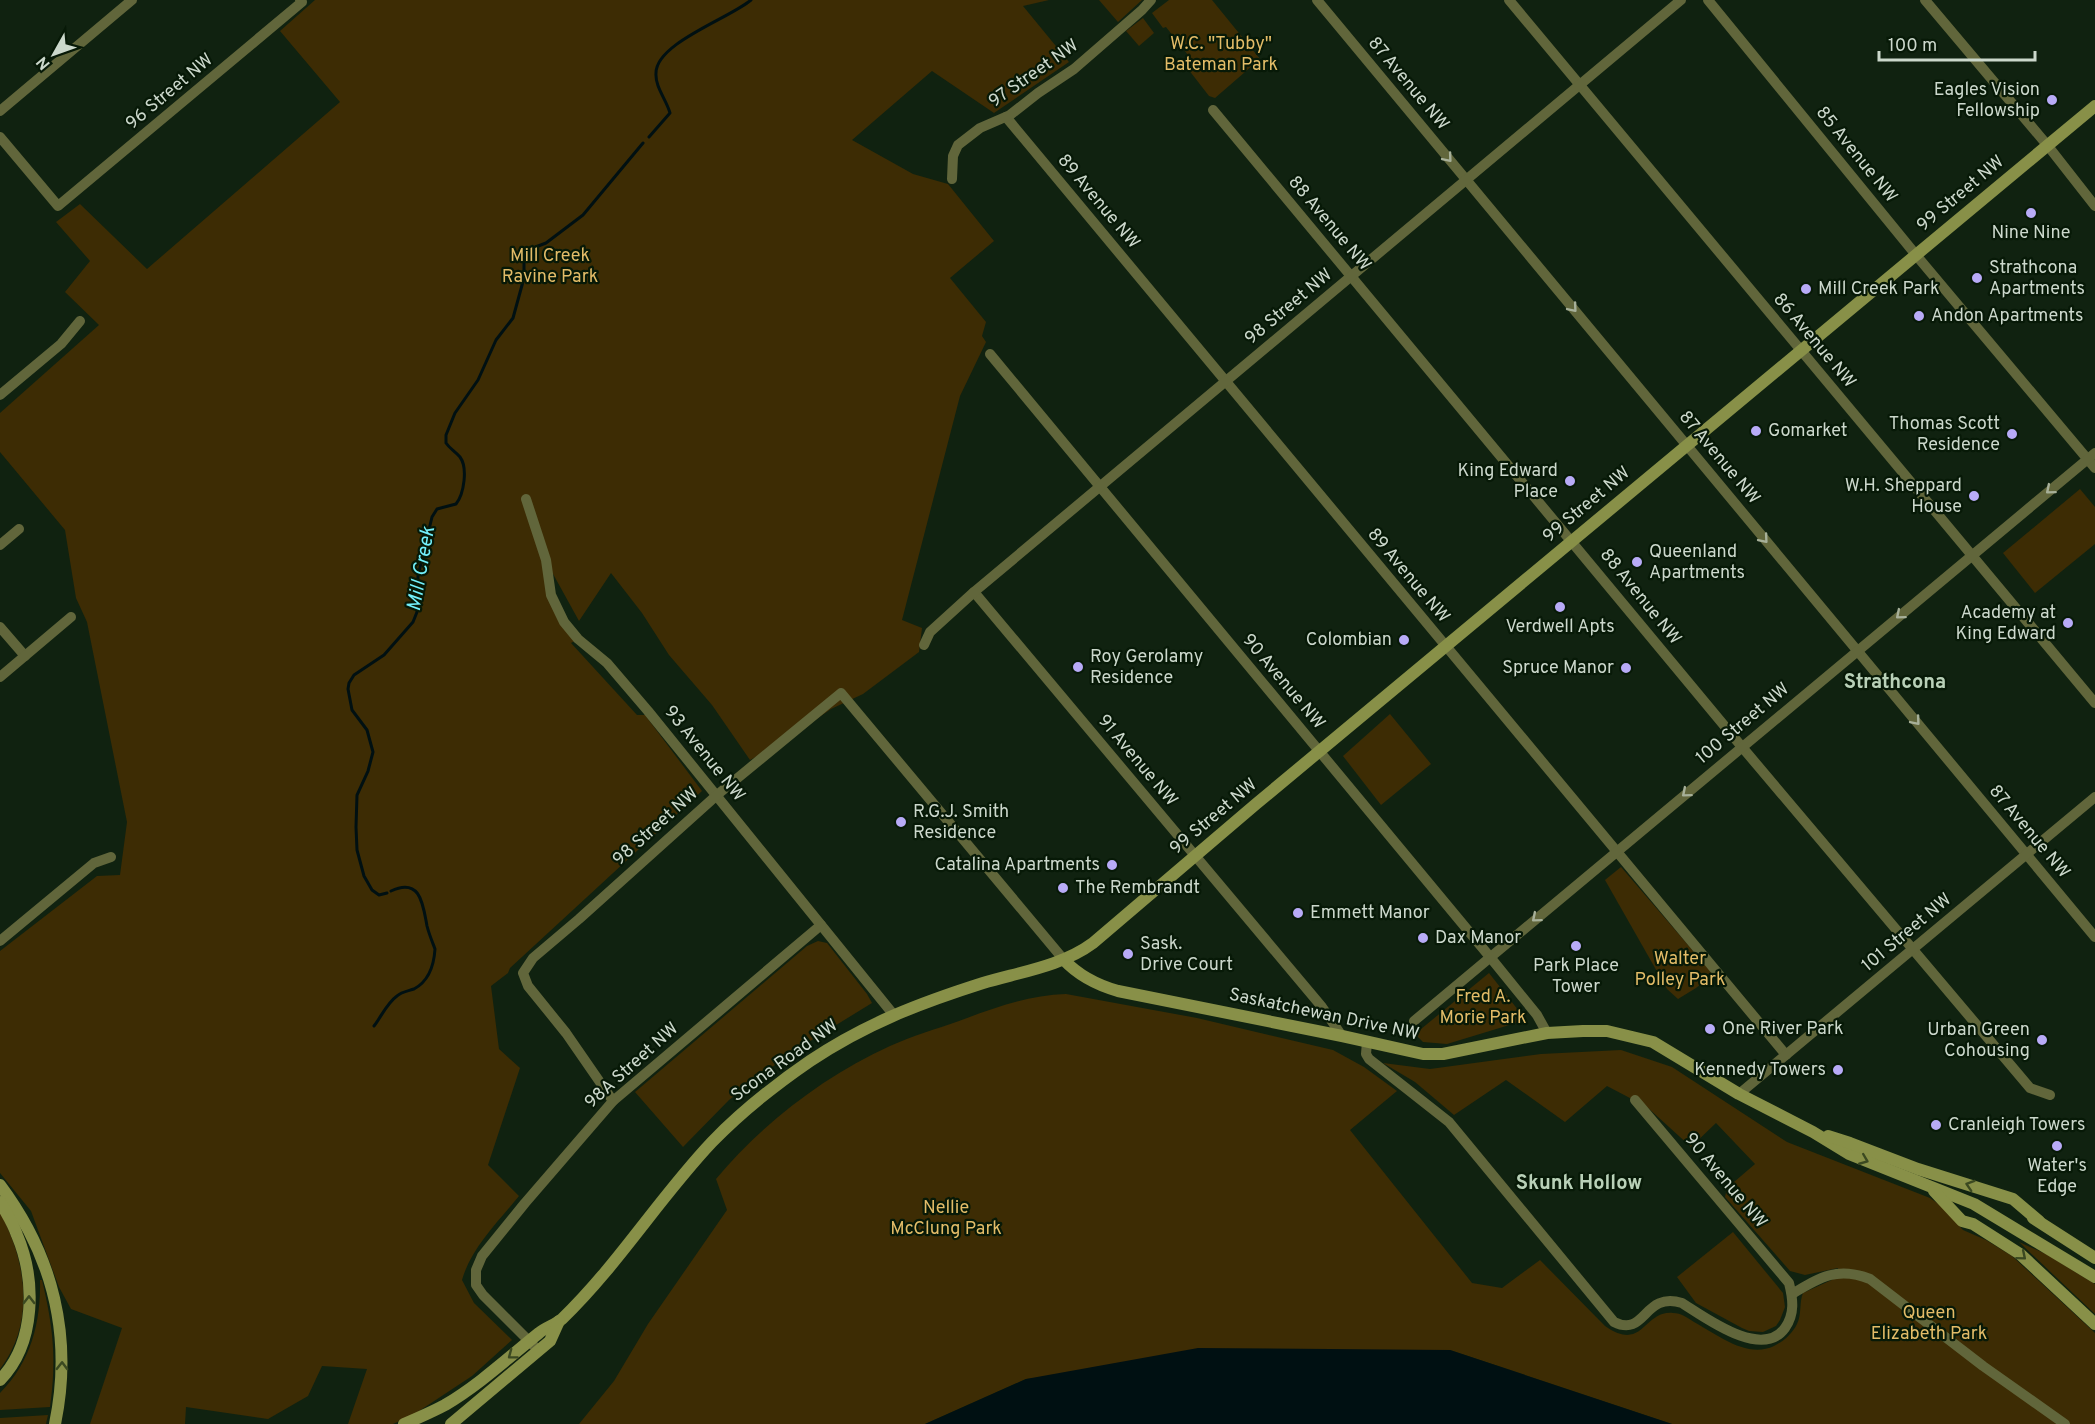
<svg xmlns="http://www.w3.org/2000/svg" width="2095" height="1424" viewBox="0 0 2095 1424" font-family="Overpass,sans-serif">
  <rect width="100%" height="100%" fill="#102210"/>
  <!-- green -->
  <g fill="#3d2c04">
    <path d="M315,0H1049L1023,6L1069,62L994,113L932,71L852,140L913,174L948,184L994,241L950,278L986,322L982,336L986,342L960,396L902,620L922,628L919,652L863,694L831,709L779,745L750,760L712,705L669,655L642,613L611,573L579,621L547,563L551,595L578,639L571,643L637,715H645L702,791L510,968L508,973L491,986L499,1049L520,1068L488,1165L519,1196C498,1222 471,1248 462,1280L474,1303L512,1340L472,1376L413,1415L393,1424H348L367,1369L322,1366L308,1396L268,1419L186,1407L185,1424H90L122,1328L71,1309L59,1287L31,1211L0,1173V951L97,876L120,875L127,822L87,622L76,598L65,530L0,452V413L99,325L65,292L90,261L56,222L80,204L147,269L340,102L280,31Z"/>
    <polygon points="1099,0 1142,0 1118,22"/>
    <polygon points="1169,0 1212,0 1260,59 1215,98 1209,96 1185,65 1192,60 1166,27 1163,28 1152,13"/>
    <polygon points="1143,18 1154,33 1139,46 1126,31"/>
    <polygon points="2080,489 2095,507 2095,544 2035,593 2003,553"/>
    <polygon points="1390,714 1431,764 1381,805 1343,756"/>
    <polygon points="1621,867 1713,974 1696,988 1678,999 1667,989 1605,880"/>
    <polygon points="818,941 827,943 867,994 872,1003 789,1054 729,1100 683,1147 635,1092 807,946"/>
    <polygon points="1489,973 1522,1015 1516,1023 1447,1044 1423,1042 1415,1034"/>
    <path d="M1066,994L1197,1018L1333,1050L1364,1067L1397,1091L1350,1130L1472,1283L1502,1288L1540,1260L1605,1326C1644,1353 1643,1310 1673,1313C1681,1313 1688,1318 1694,1322C1718,1335 1747,1359 1774,1346C1784,1341 1792,1334 1797,1324C1802,1314 1799,1302 1803,1293L1836,1278L1838,1268L1805,1275L1790,1271L1725,1197L1727,1188L1755,1164L1716,1123L1691,1147L1647,1107L1607,1086L1565,1122L1506,1080L1454,1115L1415,1082L1383,1063L1430,1069L1541,1054L1621,1050L1672,1067L1787,1142L1930,1198L1940,1205L1963,1230L1986,1240L2012,1256L2095,1333V1424H1672L1450,1350L1026,1379L925,1424H579L614,1381L648,1324L727,1210L716,1179C763,1123 824,1076 890,1046C912,1036 936,1029 959,1021C994,1008 1029,995 1066,994Z"/>
    <path d="M0,1212C26,1261 36,1322 0,1369Z"/>
    <polygon points="1733,1232 1783,1293 1785,1307 1780,1320 1776,1326 1763,1332 1749,1331 1742,1328 1696,1303 1677,1277"/>
    <polygon points="2019,1242 2046,1254 2095,1284 2095,1314"/>
    <path d="M40,1280H42C53,1326 57,1359 50,1407L0,1410V1393C31,1362 41,1322 40,1280Z"/>
    <polygon points="48,1415 46,1424 0,1424 0,1418"/>
  </g>
  <!-- water -->
  <polygon fill="#001012" points="1198,1348 1450,1350 1672,1424 925,1424 1026,1379"/>
  <g fill="none" stroke-linecap="round" stroke-linejoin="round">
    <!-- stream -->
    <g stroke="#001012" stroke-width="3">
      <path d="M649,137L670,113C666,99 655,87 656,73C656,43 730,18 751,0"/>
      <path d="M387,893L379,895L372,890L364,876L357,850L356,827L357,795L368,771L373,752L367,730L352,710L348,689L349,683L354,675L384,655L413,622L417,612L418,576L432,517L437,509L456,504C464,494 468,468 460,457C455,451 450,449 446,443V435L455,413L478,380L496,340L513,318L524,278V261L526,254L533,248L546,243L583,215L643,143"/>
      <path d="M374,1026C381,1017 387,1003 397,996C401,992 408,991 414,989C429,981 434,965 435,949C432,941 429,934 427,926C423,905 421,877 391,891"/>
    </g>
    <!-- minor -->
    <g stroke="#61663b" stroke-width="10">
      <polyline points="1317,0 2095,937"/>
      <polyline points="1509,0 2095,703"/>
      <polyline points="1708,0 1916,255 2095,468"/>
      <polyline points="1925,0 2048,146 2095,206"/>
      <polyline points="1213,110 1742,747 2030,1088 2050,1095"/>
      <polyline points="0,111 132,0"/>
      <polyline points="1006,117 1786,1055"/>
      <polyline points="0,137 58,206 302,2 300,0"/>
      <polyline points="952,179 953,156 958,145 980,128 1010,115 1038,93 1074,69 1142,10 1151,0"/>
      <polyline points="990,354 1490,957 1537,1015 1547,1033"/>
      <polyline points="0,395 61,344 80,321"/>
      <polyline points="526,499 546,560 551,595 564,622 578,639 607,663 648,711 893,1014"/>
      <polyline points="0,545 19,529"/>
      <polyline points="974,592 1322,1007 1342,1036"/>
      <polyline points="0,627 25,656"/>
      <polyline points="924,645 930,632 974,592 1681,0"/>
      <polyline points="0,677 71,617"/>
      <polyline points="0,941 94,863 111,857"/>
      <polyline points="1414,1021 2095,453"/>
      <path d="M1367,1042L1366,1054L1369,1059L1449,1122L1614,1322C1646,1338 1643,1291 1682,1303C1706,1318 1762,1360 1785,1328C1795,1314 1793,1299 1789,1283L1635,1100"/>
      <polyline points="1739,1094 2095,797"/>
      <polyline points="613,1101 566,1033 528,986 523,973 533,958 579,919 717,795 841,693 1064,960"/>
      <path d="M1792,1294C1820,1277 1838,1266 1870,1279L1983,1366L2065,1424"/>
      <polyline points="534,1346 483,1295 476,1285 476,1270 482,1256 525,1203 613,1101 821,925"/>
    </g>
    <!-- secondary -->
    <g stroke="#889048" stroke-width="12">
      <path d="M1064,960C1079,976 1097,985 1118,991L1342,1036L1423,1054H1443L1547,1033L1583,1031H1607L1653,1042L1739,1094L1813,1132L1849,1154L1974,1204L2095,1277"/>
      <polyline points="1828,1136 1850,1143 1918,1169 2013,1199 2039,1221"/>
      <path d="M0,1185C53,1256 73,1337 55,1424"/>
      <polyline points="1934,1191 1962,1221 1973,1224 2020,1254 2095,1324"/>
      <path d="M0,1202C6,1212 13,1223 17,1235C36,1280 36,1343 0,1380"/>
      <polyline points="2033,1218 2095,1258"/>
      <path d="M404,1424C418,1418 432,1412 445,1405C479,1385 509,1357 539,1333C546,1327 555,1325 562,1319C618,1265 659,1198 712,1142C741,1112 775,1085 810,1061C865,1024 920,1003 983,983C1020,972 1062,966 1093,943L1256,804L2095,106"/>
      <polyline points="451,1424 550,1341 559,1321"/>
    </g>
  </g>
  <!-- one-way arrows -->
  <defs><path id="oneway-chevron" d="M-2-3.5L2.5 0L-2 3.5" fill="none" stroke-width="1.6" stroke-linecap="round" stroke-linejoin="round" transform="scale(1.5)"/></defs>
  <g stroke="#a7b099">
    <use href="#oneway-chevron" transform="translate(1448 158) rotate(50)"/>
    <use href="#oneway-chevron" transform="translate(1573 308) rotate(50)"/>
    <use href="#oneway-chevron" transform="translate(2050 490) rotate(140)"/>
    <use href="#oneway-chevron" transform="translate(1764 539) rotate(50)"/>
    <use href="#oneway-chevron" transform="translate(1900 615) rotate(140)"/>
    <use href="#oneway-chevron" transform="translate(1916 721) rotate(50)"/>
    <use href="#oneway-chevron" transform="translate(1686 793) rotate(140)"/>
    <use href="#oneway-chevron" transform="translate(1536 918) rotate(140)"/>
  </g>
  <g stroke="#3b4921">
    <use href="#oneway-chevron" transform="translate(1864 1160) rotate(22)"/>
    <use href="#oneway-chevron" transform="translate(1970 1185) rotate(-162)"/>
    <use href="#oneway-chevron" transform="translate(2022 1256) rotate(40)"/>
    <use href="#oneway-chevron" transform="translate(29 1300) rotate(-90)"/>
    <use href="#oneway-chevron" transform="translate(512 1355) rotate(143)"/>
    <use href="#oneway-chevron" transform="translate(62 1366) rotate(-89)"/>
  </g>
  <!-- markers -->
  <g fill="#b8abf7" stroke="#071907" stroke-width="2">
    <circle cx="2052" cy="100" r="6"/>
    <circle cx="2031" cy="213" r="6"/>
    <circle cx="1977" cy="278" r="6"/>
    <circle cx="1806" cy="289" r="6"/>
    <circle cx="1919" cy="316" r="6"/>
    <circle cx="1756" cy="431" r="6"/>
    <circle cx="2012" cy="434" r="6"/>
    <circle cx="1570" cy="481" r="6"/>
    <circle cx="1974" cy="496" r="6"/>
    <circle cx="1637" cy="562" r="6"/>
    <circle cx="1560" cy="607" r="6"/>
    <circle cx="2068" cy="623" r="6"/>
    <circle cx="1404" cy="640" r="6"/>
    <circle cx="1078" cy="667" r="6"/>
    <circle cx="1626" cy="668" r="6"/>
    <circle cx="901" cy="822" r="6"/>
    <circle cx="1112" cy="865" r="6"/>
    <circle cx="1063" cy="888" r="6"/>
    <circle cx="1298" cy="913" r="6"/>
    <circle cx="1423" cy="938" r="6"/>
    <circle cx="1576" cy="946" r="6"/>
    <circle cx="1128" cy="954" r="6"/>
    <circle cx="1710" cy="1029" r="6"/>
    <circle cx="2042" cy="1040" r="6"/>
    <circle cx="1838" cy="1070" r="6"/>
    <circle cx="1936" cy="1125" r="6"/>
    <circle cx="2057" cy="1146" r="6"/>
  </g>
  <g text-anchor="middle" dominant-baseline="central" stroke-width="4.5" stroke-linejoin="round" paint-order="stroke">
    <!-- park labels -->
    <g font-size="18" fill="#e3bc68" stroke="#071907">
      <text x="1221" y="44">W.C. "Tubby"<tspan x="1221" dy="21">Bateman Park</tspan></text>
      <text x="550" y="256">Mill Creek<tspan x="550" dy="21">Ravine Park</tspan></text>
      <text x="1680" y="959">Walter<tspan x="1680" dy="21">Polley Park</tspan></text>
      <text x="1483" y="997">Fred A.<tspan x="1483" dy="21">Morie Park</tspan></text>
      <text x="946" y="1208">Nellie<tspan x="946" dy="21">McClung Park</tspan></text>
      <text x="1929" y="1313">Queen<tspan x="1929" dy="21">Elizabeth Park</tspan></text>
    </g>
    <!-- street labels -->
    <g font-size="18" fill="#ccd8cc" stroke="#071907">
      <text transform="translate(1034 74) rotate(-35)">97 Street NW</text>
      <text transform="translate(1408 84) rotate(50)">87 Avenue NW</text>
      <text transform="translate(170 92) rotate(-40)">96 Street NW</text>
      <text transform="translate(1856 155) rotate(51)">85 Avenue NW</text>
      <text transform="translate(1961 194) rotate(-40)">99 Street NW</text>
      <text transform="translate(1098 202) rotate(50)">89 Avenue NW</text>
      <text transform="translate(1329 224) rotate(50)">88 Avenue NW</text>
      <text transform="translate(1289 307) rotate(-40)">98 Street NW</text>
      <text transform="translate(1814 341) rotate(50)">86 Avenue NW</text>
      <text transform="translate(1719 458) rotate(50)">87 Avenue NW</text>
      <text transform="translate(1587 505) rotate(-40)">99 Street NW</text>
      <text transform="translate(1408 576) rotate(50)">89 Avenue NW</text>
      <text transform="translate(1640 597) rotate(51)">88 Avenue NW</text>
      <text transform="translate(1283 682) rotate(50)">90 Avenue NW</text>
      <text transform="translate(1743 724) rotate(-40)">100 Street NW</text>
      <text transform="translate(704 754) rotate(51)">93 Avenue NW</text>
      <text transform="translate(1137 761) rotate(50)">91 Avenue NW</text>
      <text transform="translate(1214 817) rotate(-40)">99 Street NW</text>
      <text transform="translate(656 827) rotate(-42)">98 Street NW</text>
      <text transform="translate(2029 832) rotate(50)">87 Avenue NW</text>
      <text transform="translate(1907 933) rotate(-40)">101 Street NW</text>
      <text transform="translate(1324 1015) rotate(12)">Saskatchewan Drive NW</text>
      <text transform="translate(785 1061) rotate(-36)">Scona Road NW</text>
      <text transform="translate(632 1066) rotate(-42)">98A Street NW</text>
      <text transform="translate(1725 1181) rotate(50)">90 Avenue NW</text>
    </g>
    <!-- poi labels -->
    <g font-size="18" fill="#ccd8cc" stroke="#071907" text-anchor="start">
      <text x="2040" y="90" text-anchor="end">Eagles Vision<tspan x="2040" dy="21">Fellowship</tspan></text>
      <text x="2031" y="233" text-anchor="middle">Nine Nine</text>
      <text x="1989" y="268">Strathcona<tspan x="1989" dy="21">Apartments</tspan></text>
      <text x="1818" y="289">Mill Creek Park</text>
      <text x="1931" y="316">Andon Apartments</text>
      <text x="2000" y="424" text-anchor="end">Thomas Scott<tspan x="2000" dy="21">Residence</tspan></text>
      <text x="1768" y="431">Gomarket</text>
      <text x="1558" y="471" text-anchor="end">King Edward<tspan x="1558" dy="21">Place</tspan></text>
      <text x="1962" y="486" text-anchor="end">W.H. Sheppard<tspan x="1962" dy="21">House</tspan></text>
      <text x="1649" y="552">Queenland<tspan x="1649" dy="21">Apartments</tspan></text>
      <text x="2056" y="613" text-anchor="end">Academy at<tspan x="2056" dy="21">King Edward</tspan></text>
      <text x="1560" y="627" text-anchor="middle">Verdwell Apts</text>
      <text x="1392" y="640" text-anchor="end">Colombian</text>
      <text x="1090" y="657">Roy Gerolamy<tspan x="1090" dy="21">Residence</tspan></text>
      <text x="1614" y="668" text-anchor="end">Spruce Manor</text>
      <text x="913" y="812">R.G.J. Smith<tspan x="913" dy="21">Residence</tspan></text>
      <text x="1100" y="865" text-anchor="end">Catalina Apartments</text>
      <text x="1075" y="888">The Rembrandt</text>
      <text x="1310" y="913">Emmett Manor</text>
      <text x="1435" y="938">Dax Manor</text>
      <text x="1140" y="944">Sask.<tspan x="1140" dy="21">Drive Court</tspan></text>
      <text x="1576" y="966" text-anchor="middle">Park Place<tspan x="1576" dy="21">Tower</tspan></text>
      <text x="1722" y="1029">One River Park</text>
      <text x="2030" y="1030" text-anchor="end">Urban Green<tspan x="2030" dy="21">Cohousing</tspan></text>
      <text x="1826" y="1070" text-anchor="end">Kennedy Towers</text>
      <text x="1948" y="1125">Cranleigh Towers</text>
      <text x="2057" y="1166" text-anchor="middle">Water's<tspan x="2057" dy="21">Edge</tspan></text>
    </g>
    <!-- water labels -->
    <g font-size="20" font-style="italic" fill="#73f1fc" stroke="#071907">
      <text transform="translate(422 569) rotate(-80)">Mill Creek</text>
    </g>
    <!-- neighbourhood labels -->
    <g font-size="20" font-weight="bold" fill="#b9d1b8" stroke="#071907">
      <text x="1895" y="683">Strathcona</text>
      <text x="1579" y="1184">Skunk Hollow</text>
    </g>
  </g>
  <!-- north arrow -->
  <g transform="translate(54 54) rotate(230)" stroke="#071907" stroke-width="4.5" paint-order="stroke">
  <path d="M0-4.5L10 22L0 15L-10 22Z" fill="#ccd8cc"/>
  <text y="-9" font-size="16" font-weight="bold" text-anchor="middle" fill="#ccd8cc">N</text>
  </g>
  <!-- scale -->
  <path d="M1879 51v9h156v-9" fill="none" stroke="#ccd8cc" stroke-width="3"/>
  <text x="1888" y="51" font-size="18" fill="#ccd8cc" stroke="#071907" stroke-width="4.5" paint-order="stroke">100 m</text>
</svg>
